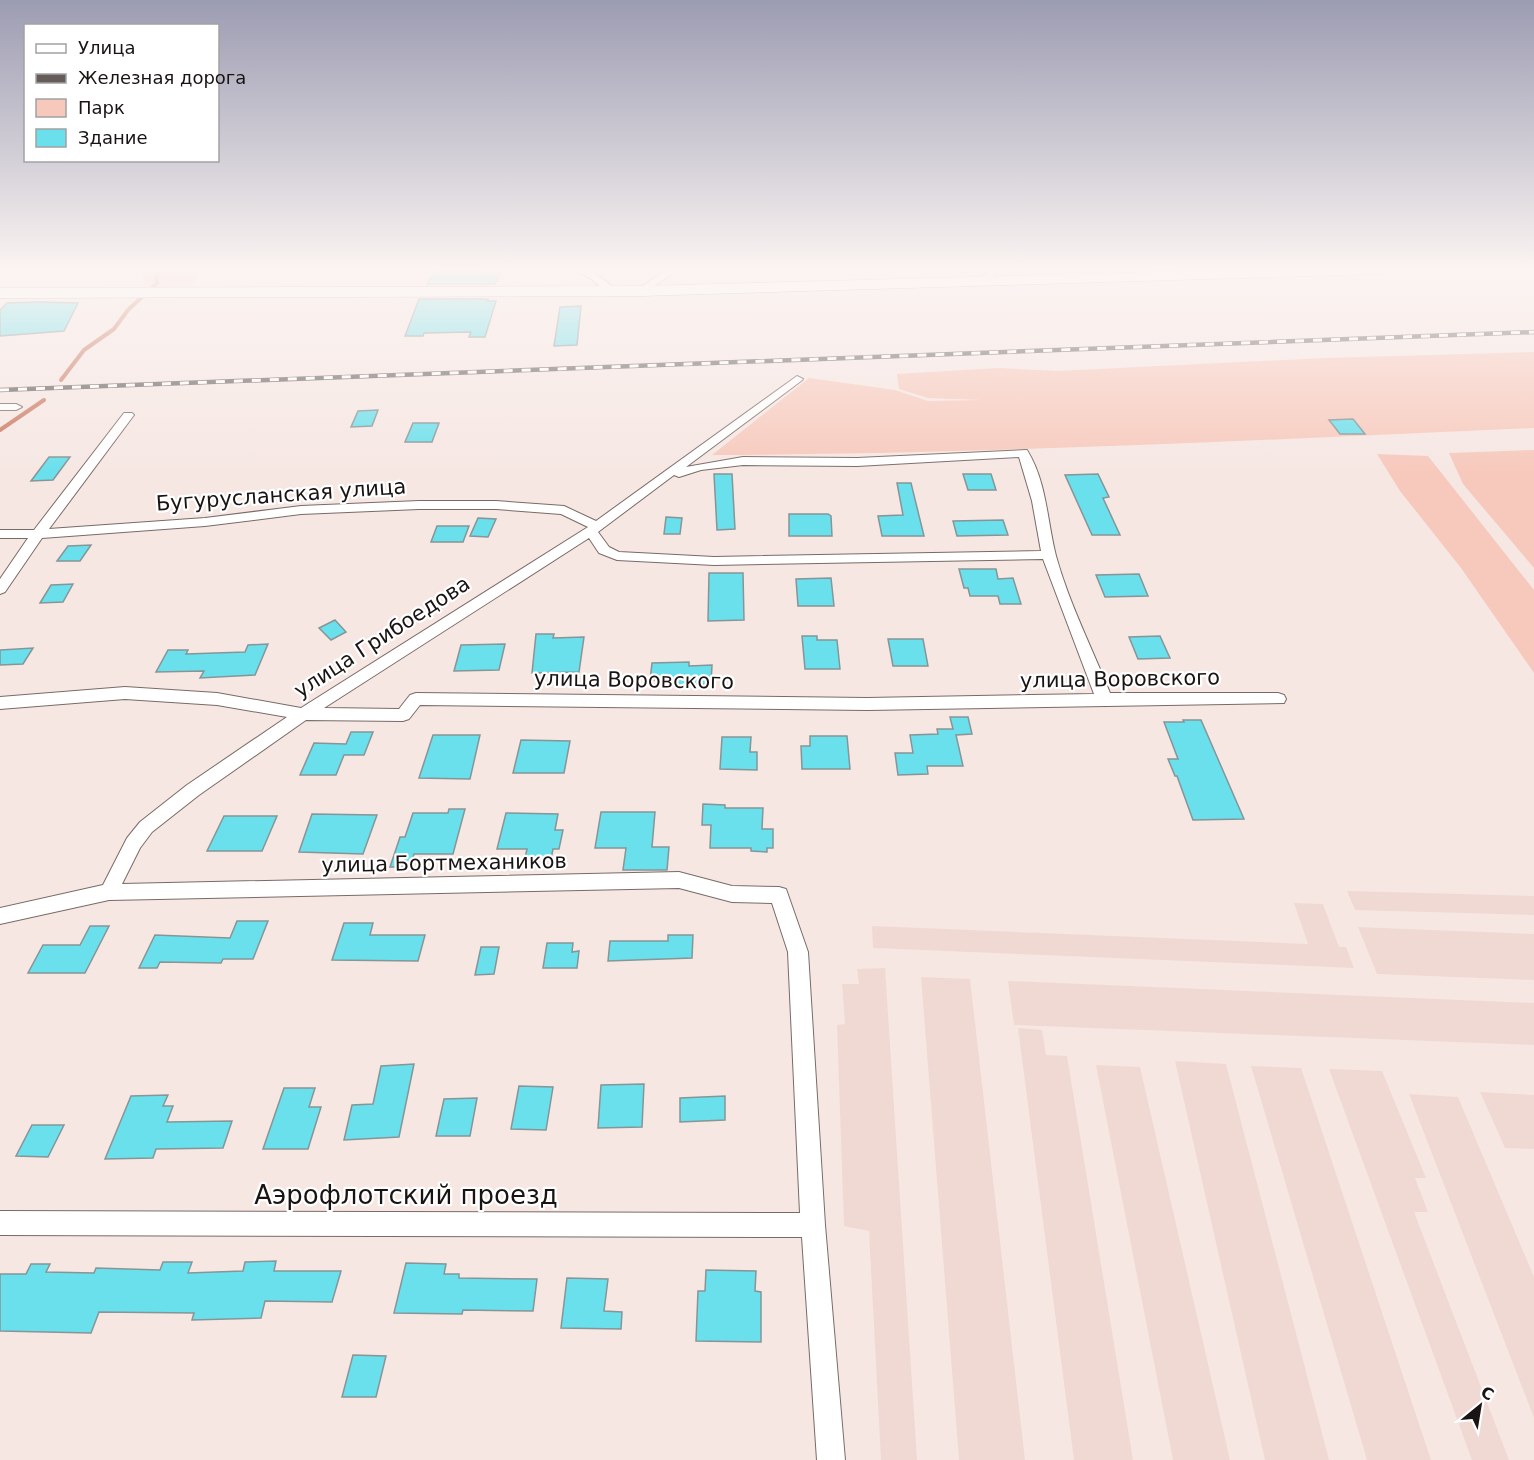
<svg xmlns="http://www.w3.org/2000/svg" width="1534" height="1460" viewBox="0 0 1534 1460" font-family="'DejaVu Sans',sans-serif">
  <rect width="100%" height="100%" fill="#f6e7e3"/>
  <!-- built -->
  <g fill="#f1d9d3">
    <polygon points="1347,891 1534,896 1534,915 1355,910"/>
    <polygon points="1294,903 1323,904 1339,947 1346,947 1354,968 873,948 872,926 1308,944"/>
    <polygon points="1358,927 1534,934 1534,980 1377,974"/>
    <polygon points="885,968 917,1460 881,1460 869,1231 844,1226 837,1025 845,1024 842,984 859,984 857,969"/>
    <polygon points="921,977 970,979 1025,1460 959,1460"/>
    <polygon points="1008,981 1534,1003 1534,1045 1014,1025"/>
    <polygon points="1018,1028 1042,1030 1046,1055 1067,1056 1133,1460 1074,1460"/>
    <polygon points="1175,1061 1226,1064 1329,1460 1265,1460"/>
    <polygon points="1096,1065 1140,1067 1230,1460 1173,1460"/>
    <polygon points="1251,1066 1301,1068 1431,1460 1367,1460"/>
    <polygon points="1329,1069 1382,1071 1426,1178 1415,1178 1428,1212 1414,1212 1509,1460 1472,1460"/>
    <polygon points="1480,1092 1534,1095 1534,1149 1505,1148"/>
    <polygon points="1409,1094 1458,1097 1534,1277 1534,1418"/>
  </g>
  <!-- green -->
  <g fill="#f7c9bc">
    <path d="M139,269H202C197,273 198,277 195,281C188,289 155,287 146,285Z"/>
    <path d="M1534,352V428C1260,440 986,454 712,455L809,378L895,390L928,401L983,400L928,398L899,389L897,374L998,368L1058,371L1325,358Z"/>
    <polygon points="1534,450 1534,568 1463,484 1449,453"/>
    <polygon points="1377,454 1428,456 1534,590 1534,673 1461,568 1400,491"/>
  </g>
  <g fill="none" stroke-linecap="round" stroke-linejoin="round">
    <!-- stream -->
    <g stroke="#ca7962" stroke-width="4">
      <polyline points="61,380 84,350 114,329 128,310 157,283 156,269"/>
      <polyline points="0,430 44,400"/>
    </g>
  </g>
  <!-- building -->
  <g fill="#69e0ec" stroke="#869597" stroke-width="1.5">
    <polygon points="484,269 503,269 495,284 427,284 435,271 482,272"/>
    <polygon points="419,299 488,299 487,301 496,301 485,337 469,337 471,332 424,333 423,336 405,336"/>
    <polygon points="40,302 78,303 64,331 0,336 0,310 7,303"/>
    <polygon points="581,306 577,345 554,346 560,307"/>
    <polygon points="378,410 372,426 351,427 358,411"/>
    <polygon points="1353,419 1365,434 1340,434 1329,420"/>
    <polygon points="413,423 439,423 432,442 405,442"/>
    <polygon points="49,457 70,457 53,480 31,481"/>
    <polygon points="714,474 732,474 735,529 717,530"/>
    <polygon points="963,474 991,474 996,490 968,490"/>
    <polygon points="1098,474 1109,497 1103,498 1120,535 1092,535 1065,475"/>
    <polygon points="897,483 911,483 924,536 882,536 878,516 903,515"/>
    <polygon points="789,514 828,514 831,516 832,536 789,536"/>
    <polygon points="666,517 682,518 680,534 664,534"/>
    <polygon points="478,518 496,519 488,537 470,536"/>
    <polygon points="1003,520 1008,535 957,536 953,521"/>
    <polygon points="437,526 469,526 463,542 431,542"/>
    <polygon points="91,545 80,561 57,561 68,546"/>
    <polygon points="959,569 996,569 998,579 1013,578 1021,604 1000,604 998,596 970,596 968,588 964,588"/>
    <polygon points="709,573 743,573 744,620 708,621"/>
    <polygon points="1139,574 1148,596 1105,597 1096,575"/>
    <polygon points="831,578 834,606 798,606 796,579"/>
    <polygon points="73,584 63,602 40,603 51,585"/>
    <polygon points="335,620 346,632 331,640 319,628"/>
    <polygon points="536,634 554,634 553,638 584,637 579,672 532,673"/>
    <polygon points="802,636 817,636 817,640 837,640 840,669 805,669"/>
    <polygon points="1160,636 1170,658 1138,659 1129,637"/>
    <polygon points="888,639 923,639 928,666 893,666"/>
    <polygon points="268,644 255,675 200,678 204,671 156,672 168,650 188,650 186,654 245,652 248,645"/>
    <polygon points="505,644 499,670 454,671 461,645"/>
    <polygon points="33,648 23,664 0,665 0,650"/>
    <polygon points="689,662 689,666 712,665 711,684 675,685 675,679 650,680 652,663"/>
    <polygon points="950,717 968,717 972,734 956,735 963,766 927,766 928,774 898,775 895,753 913,753 910,735 938,734 937,729 953,729"/>
    <polygon points="1183,720 1201,720 1244,819 1193,820 1177,776 1175,776 1168,759 1178,759 1164,722 1184,722"/>
    <polygon points="351,732 373,732 364,755 344,755 336,775 300,775 314,743 346,744"/>
    <polygon points="433,735 480,735 470,779 419,778"/>
    <polygon points="810,736 847,736 850,769 802,769 801,746 810,746"/>
    <polygon points="722,737 751,737 750,752 757,752 757,770 720,769"/>
    <polygon points="521,740 570,741 564,773 513,773"/>
    <polygon points="703,804 725,805 725,808 763,808 762,829 773,829 773,848 767,848 767,852 751,851 751,848 710,848 711,825 702,825"/>
    <polygon points="449,809 465,809 453,854 414,854 410,867 390,867 400,837 405,837 413,813 448,813"/>
    <polygon points="601,812 655,812 652,847 669,847 667,870 623,870 626,848 595,848"/>
    <polygon points="506,813 558,814 555,830 563,830 559,849 553,849 551,859 525,858 527,849 497,849"/>
    <polygon points="312,814 377,815 363,854 299,852"/>
    <polygon points="224,816 277,816 262,851 207,851"/>
    <polygon points="237,921 268,921 253,959 223,959 221,963 160,962 157,968 139,968 155,935 230,938"/>
    <polygon points="344,923 373,923 370,935 425,935 418,961 332,960"/>
    <polygon points="90,926 109,926 85,973 28,973 43,945 80,945"/>
    <polygon points="668,935 693,935 692,958 608,961 610,941 668,941"/>
    <polygon points="547,943 573,943 572,952 579,951 577,968 543,968"/>
    <polygon points="481,947 499,947 494,974 475,975"/>
    <polygon points="414,1064 399,1137 344,1140 352,1105 373,1104 381,1066"/>
    <polygon points="644,1084 642,1127 598,1128 601,1085"/>
    <polygon points="519,1086 553,1087 546,1130 511,1129"/>
    <polygon points="284,1088 315,1088 309,1107 321,1107 308,1149 263,1149"/>
    <polygon points="168,1095 163,1106 173,1106 167,1122 232,1121 223,1148 156,1149 153,1158 105,1159 131,1096"/>
    <polygon points="725,1096 725,1120 680,1122 680,1098"/>
    <polygon points="477,1098 470,1136 436,1136 444,1099"/>
    <polygon points="32,1125 64,1125 48,1157 16,1156"/>
    <polygon points="276,1261 274,1271 341,1271 332,1302 265,1301 261,1318 192,1320 194,1313 99,1312 91,1333 0,1331 0,1274 26,1274 31,1264 50,1264 46,1272 94,1273 96,1268 160,1270 163,1262 192,1262 188,1273 243,1271 245,1262"/>
    <polygon points="406,1263 446,1264 444,1274 459,1274 459,1278 537,1279 533,1311 463,1310 462,1314 394,1313"/>
    <polygon points="706,1270 756,1271 755,1291 761,1292 761,1342 696,1341 698,1291 705,1291"/>
    <polygon points="567,1278 608,1279 604,1311 622,1312 621,1329 561,1328"/>
    <polygon points="353,1355 386,1356 376,1397 342,1397"/>
  </g>
  <g fill="none" stroke-linecap="round" stroke-linejoin="round">
    <!-- street casing -->
    <g stroke="#786b67" stroke-width="2">
      <g id="street">
        <path d="M572,269C590,268 604,278 616,291L608,293L590,278Z"/>
        <polygon points="668,269 679,269 644,293 638,293 638,289"/>
        <polygon points="991,269 1001,269 983,285 977,285 977,281"/>
        <path d="M797,376L803,379L801,381L686,467L743,457L857,458L1027,450C1047,482 1047,521 1056,556C1069,603 1092,648 1110,693H1278L1284,695L1286,699L1284,703L867,710L420,705L409,719L403,721L306,720L199,795L152,832L140,848L122,884L679,872L732,886L779,887L786,889L808,952L825,1225L845,1460H817L802,1237L0,1235V1211L800,1213L788,952L772,903L732,902L679,888L109,900L0,924V908L103,885L127,838L140,822L187,785L287,717L217,705L125,699L0,709V697L125,687L217,693L301,708L588,527L561,514L496,509H419L301,514L205,526L42,538L5,592L0,594V579L28,538H0V530H34L124,413H132L134,415L49,529L205,518L301,506L419,501H496L564,506L596,521ZM1019,457L1032,501L1041,551L714,557L619,552L609,547L598,532L674,475L679,477L701,470L743,465L857,466ZM589,538L599,553L617,560L714,565L1043,559L1094,694L867,698L416,693L410,695L399,709L324,708Z"/>
        <polygon points="0,404 16,404 22,407 16,410 0,410"/>
      </g>
    </g>
    <!-- primary casing -->
    <g stroke="#786b67" stroke-width="1">
      <polygon id="primary" points="1266,269 1415,269 1408,273 641,296 0,298 0,288 641,286"/>
    </g>
    <!-- street -->
    <use href="#street" fill="#fff" fill-rule="evenodd"/>
    <!-- primary -->
    <use href="#primary" fill="#fff" fill-rule="evenodd"/>
    <!-- rail casing -->
    <g stroke="#655c5a" stroke-width="4.5">
      <polyline id="rail" points="0,390 1534,332"/>
    </g>
    <!-- rail -->
    <use href="#rail" stroke="#fff" stroke-width="3" stroke-dasharray="9" stroke-linecap="butt"/>
  </g>
  <!-- sky -->
  <linearGradient id="sky" x2="0" y2="1"><stop stop-color="#9c9cb2"/><stop offset="0.57" stop-color="#fbf4f2"/><stop offset="1" stop-color="#fbf4f2" stop-opacity="0"/></linearGradient>
  <rect width="1534" height="473" fill="url(#sky)"/>
  <g text-anchor="middle" dominant-baseline="central" stroke-width="4.5" stroke-linejoin="round" paint-order="stroke">
    <!-- street labels -->
    <g font-size="21" fill="#191413" stroke="#fff">
      <text transform="translate(281 495) rotate(-4)">Бугурусланская улица</text>
      <text transform="translate(382 637) rotate(-33)">улица Грибоедова</text>
      <text transform="translate(1120 679) rotate(-1)">улица Воровского</text>
      <text transform="translate(634 680) rotate(1)">улица Воровского</text>
      <text transform="translate(444 863) rotate(-1)">улица Бортмехаников</text>
    </g>
    <!-- near-street labels -->
    <g font-size="26" fill="#191413" stroke="#fff">
      <text x="406" y="1195">Аэрофлотский проезд</text>
    </g>
  </g>
  <!-- legend -->
  <rect x="24" y="24" width="195" height="138" fill="#ffffff" stroke="#a3a1a1" stroke-width="1.5"/>
  <rect x="36" y="44" width="30" height="9" fill="#ffffff" stroke="#a3a1a1" stroke-width="1.5"/>
  <text x="78" y="54" font-size="18" fill="#191413">Улица</text>
  <rect x="36" y="74" width="30" height="9" fill="#655c5a" stroke="#a3a1a1" stroke-width="1.5"/>
  <text x="78" y="84" font-size="18" fill="#191413">Железная дорога</text>
  <rect x="36" y="99" width="30" height="18" fill="#f7c9bc" stroke="#a3a1a1" stroke-width="1.5"/>
  <text x="78" y="114" font-size="18" fill="#191413">Парк</text>
  <rect x="36" y="129" width="30" height="18" fill="#69e0ec" stroke="#a3a1a1" stroke-width="1.5"/>
  <text x="78" y="144" font-size="18" fill="#191413">Здание</text>
  <!-- north arrow -->
  <g transform="translate(1480 1406) rotate(30)" stroke="#ffffff" stroke-width="4.5" paint-order="stroke">
  <path d="M0-4.5L10 22L0 15L-10 22Z" fill="#191413"/>
  <text y="-9" font-size="16" font-weight="bold" text-anchor="middle" fill="#191413">С</text>
  </g>
</svg>
